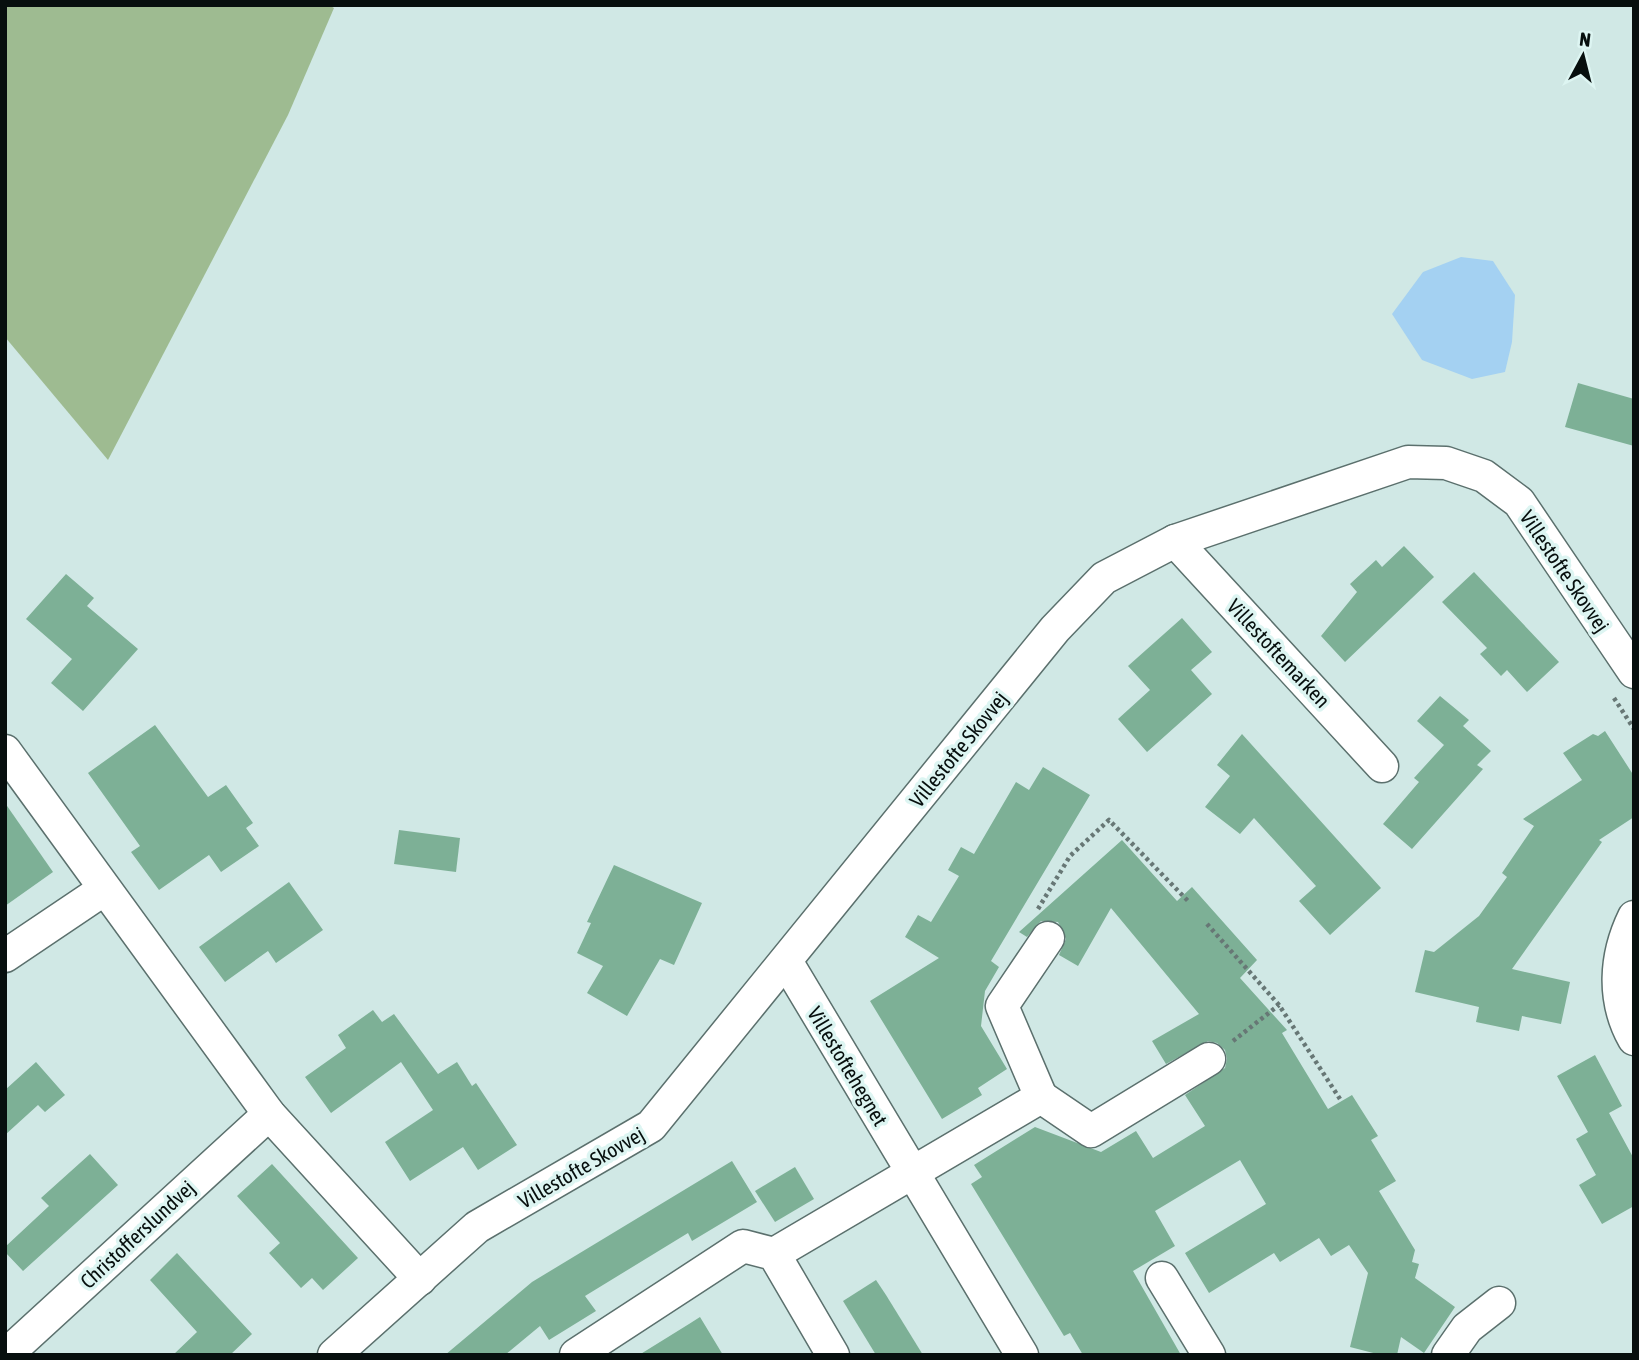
<svg xmlns="http://www.w3.org/2000/svg" width="1639" height="1360" viewBox="0 0 1639 1360" font-family="'Asap Condensed',sans-serif">
  <rect width="100%" height="100%" fill="#d0e8e5"/>
  <!-- green -->
  <polygon fill="#9ebb91" points="5,5 329,5 334,8 288,115 108,460 5,337"/>
  <!-- water -->
  <polygon fill="#a4d1f2" points="1461,257 1493,261 1515,295 1512,342 1505,372 1472,379 1422,360 1392,314 1423,272"/>
  <!-- building -->
  <g fill="#7db096">
    <polygon points="1578,383 1634,399 1634,446 1565,427"/>
    <polygon points="1404,546 1434,577 1345,662 1321,636 1357,592 1350,584 1376,560 1382,567"/>
    <polygon points="1474,572 1559,662 1527,692 1507,670 1501,676 1480,654 1487,648 1442,602"/>
    <polygon points="66,574 94,598 87,606 138,649 83,711 51,683 72,659 26,619"/>
    <polygon points="1182,618 1212,652 1191,670 1212,694 1147,752 1118,719 1150,690 1128,666"/>
    <polygon points="1440,696 1469,720 1463,726 1491,751 1477,765 1483,769 1412,849 1383,824 1419,782 1414,778 1444,745 1417,721"/>
    <polygon points="155,725 208,797 226,785 253,823 246,828 259,846 221,872 209,855 159,890 131,852 140,846 88,773"/>
    <polygon points="1605,731 1634,776 1634,817 1599,840 1602,842 1512,969 1570,982 1561,1024 1522,1016 1519,1031 1476,1022 1479,1007 1415,992 1425,950 1434,952 1479,916 1507,877 1502,873 1534,826 1523,819 1582,780 1563,753 1593,734 1598,736"/>
    <polygon points="1242,734 1381,888 1330,935 1299,901 1316,886 1254,818 1240,834 1205,807 1230,776 1217,765"/>
    <polygon points="1043,767 1090,795 991,961 999,967 985,991 981,1026 1007,1069 978,1088 982,1095 942,1119 870,1001 939,958 905,937 918,915 931,922 959,876 948,870 961,847 974,854 1016,782 1029,790"/>
    <polygon points="5,803 53,872 5,906"/>
    <polygon points="399,830 460,838 456,872 394,864"/>
    <polygon points="1122,840 1177,901 1192,887 1257,960 1240,978 1287,1030 1282,1033 1328,1109 1352,1095 1378,1136 1371,1140 1396,1181 1379,1191 1415,1250 1412,1262 1419,1264 1415,1278 1455,1307 1424,1353 1401,1337 1397,1355 1381,1355 1350,1347 1368,1273 1349,1245 1331,1256 1319,1238 1280,1262 1274,1253 1209,1293 1185,1253 1266,1204 1240,1160 1155,1211 1175,1246 1133,1271 1181,1355 1083,1355 1070,1333 1064,1336 971,1184 982,1177 974,1165 1035,1127 1101,1152 1136,1131 1153,1158 1205,1126 1185,1095 1225,1068 1227,1059 1225,1050 1217,1043 1208,1041 1166,1064 1152,1041 1199,1014 1111,908 1078,966 1059,955 1066,939 1058,922 1041,921 1027,937 1019,932"/>
    <polygon points="614,865 702,903 674,965 660,959 627,1016 587,993 603,966 577,953 591,923 587,922"/>
    <polygon points="289,882 323,930 276,963 268,951 225,982 199,947"/>
    <polygon points="373,1010 382,1022 394,1014 438,1074 457,1062 472,1086 476,1083 517,1145 478,1170 463,1147 410,1181 385,1142 433,1110 401,1062 331,1113 305,1077 346,1048 338,1035"/>
    <polygon points="1595,1055 1622,1106 1609,1113 1634,1159 1634,1206 1602,1224 1579,1185 1596,1175 1576,1139 1588,1132 1557,1076"/>
    <polygon points="36,1062 65,1095 45,1112 38,1105 5,1135 5,1090"/>
    <polygon points="90,1154 118,1185 23,1271 5,1252 5,1247 49,1206 41,1198"/>
    <polygon points="732,1161 757,1202 692,1241 688,1233 585,1296 596,1311 549,1340 540,1326 505,1355 445,1355 532,1282"/>
    <polygon points="272,1164 358,1258 323,1290 312,1278 301,1288 269,1253 280,1243 237,1196"/>
    <polygon points="795,1167 814,1199 775,1222 755,1191"/>
    <polygon points="177,1253 252,1334 230,1355 173,1355 197,1332 150,1280"/>
    <polygon points="876,1280 886,1295 923,1355 876,1355 843,1301"/>
    <polygon points="700,1317 723,1355 639,1355 689,1324"/>
  </g>
  <g fill="none" stroke-linecap="round" stroke-linejoin="round">
    <!-- street casing -->
    <g stroke="#5b706d" stroke-width="35">
      <g id="street">
        <polyline points="1175,541 1382,766"/>
        <polyline points="5,751 269,1114 420,1279"/>
        <path d="M1634,917C1615,956 1612,1000 1634,1039"/>
        <polyline points="5,956 103,890"/>
        <polyline points="786,961 1022,1355"/>
        <polyline points="1041,1097 1091,1131 1209,1059"/>
        <polyline points="774,1254 1041,1097 1002,1006 1048,938"/>
        <polyline points="1162,1278 1209,1355"/>
        <polyline points="6,1355 269,1114"/>
        <polyline points="334,1355 477,1227 651,1126 1055,629 1104,578 1175,541 1408,462 1446,463 1484,476 1519,502 1634,672"/>
        <polyline points="576,1355 743,1246 774,1254 833,1355"/>
        <polyline points="1448,1355 1467,1328 1499,1303"/>
      </g>
    </g>
    <!-- path -->
    <g stroke="#677775" stroke-width="4.5" stroke-dasharray="3.5 3.5" stroke-linecap="butt">
      <polyline points="1614,698 1634,729"/>
      <polyline points="1038,909 1070,856 1109,820 1189,902"/>
      <polyline points="1207,924 1279,1005 1340,1099"/>
      <polyline points="1233,1041 1279,1005"/>
    </g>
    <!-- street -->
    <use href="#street" stroke="#fff" stroke-width="32"/>
  </g>
  <g text-anchor="middle" dominant-baseline="central" stroke-width="7" stroke-linejoin="round" paint-order="stroke">
    <!-- street labels -->
    <g font-size="21" fill="#070f0e" stroke="#ddf5f2">
      <text transform="translate(1565 571) rotate(56)">Villestofte Skovvej</text>
      <text transform="translate(1279 653) rotate(47)">Villestoftemarken</text>
      <text transform="translate(958 749) rotate(-51)">Villestofte Skovvej</text>
      <text transform="translate(848 1066) rotate(59)">Villestoftehegnet</text>
      <text transform="translate(581 1167) rotate(-30)">Villestofte Skovvej</text>
      <text transform="translate(137 1234) rotate(-43)">Christofferslundvej</text>
    </g>
  </g>
  <!-- border -->
  <rect width="1639" height="1360" fill="none" stroke="#070f0e" stroke-width="14"/>
  <!-- north arrow -->
  <g transform="translate(1583 56) rotate(7)" stroke="#ddf5f2" stroke-width="5" paint-order="stroke">
  <path d="M0-5L12 26L0 18L-12 26Z" fill="#070f0e"/>
  <text y="-10" font-size="19" font-weight="bold" text-anchor="middle" fill="#070f0e">N</text>
  </g>
</svg>
